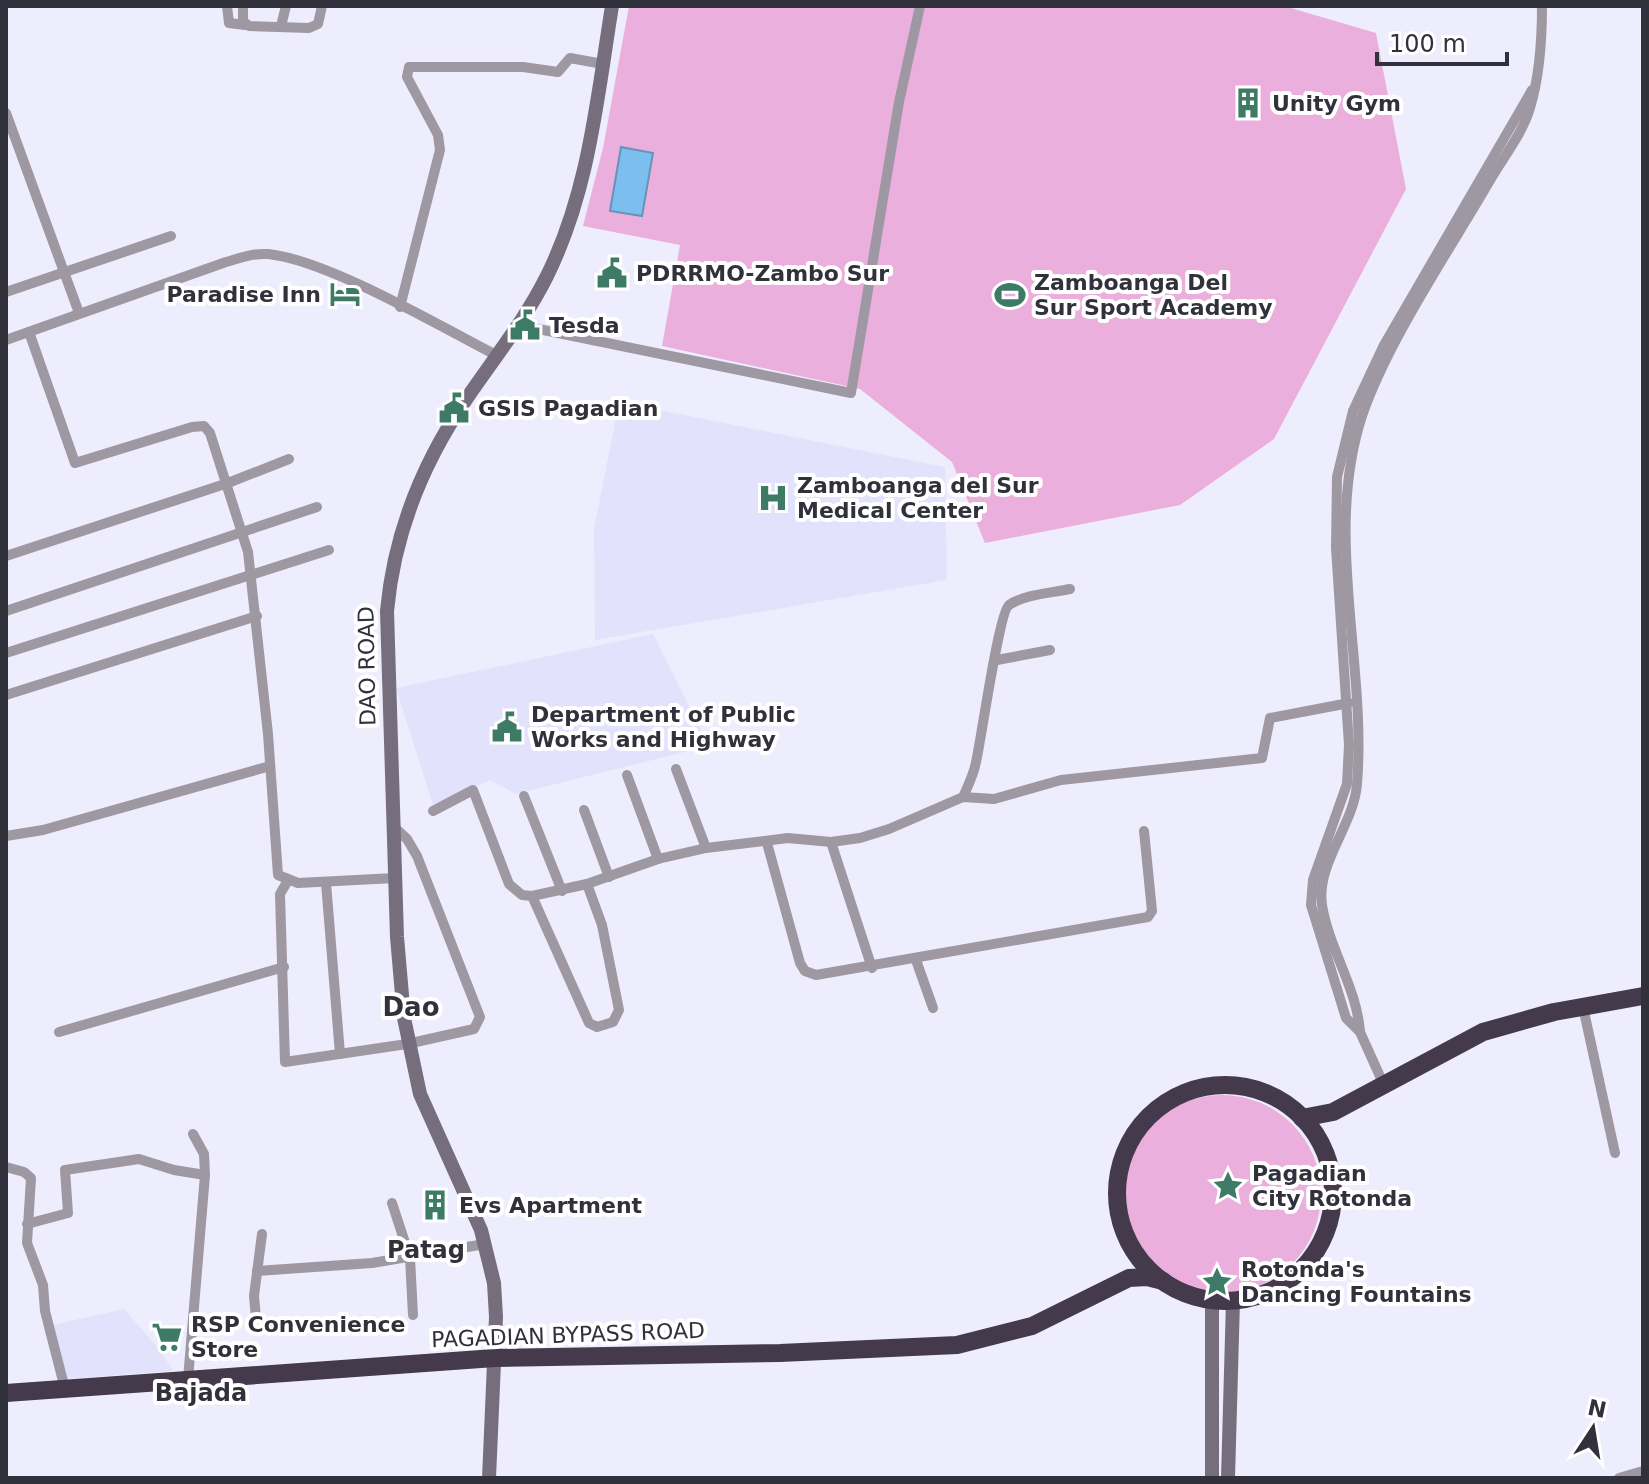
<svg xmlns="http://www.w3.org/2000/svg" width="1649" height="1484" viewBox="0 0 1649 1484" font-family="'DejaVu Sans',sans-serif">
  <rect width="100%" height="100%" fill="#eeedfd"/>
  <!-- built -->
  <g fill="#e3e2fd">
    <polygon points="619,402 945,467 947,580 595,640 594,529"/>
    <polygon points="653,634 709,746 516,794 490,780 433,805 396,688"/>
    <polygon points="124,1309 160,1350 173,1371 65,1379 52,1325"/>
  </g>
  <!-- green -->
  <g fill="#ebafdd">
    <polygon points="629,6 1284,6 1376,33 1406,189 1274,439 1180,505 985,543 952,462 860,389 662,346 680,245 583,226 603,148"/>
    <circle cx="1222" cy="1194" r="99"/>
  </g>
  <!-- water -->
  <polygon fill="#7cbeed" stroke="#6694b8" stroke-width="2" points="621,147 653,153 642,216 610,211"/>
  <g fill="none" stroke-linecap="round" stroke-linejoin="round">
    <!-- street -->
    <g stroke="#9e98a2" stroke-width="10">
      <polyline points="227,6 229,23 245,25"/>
      <polyline points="243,6 243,21 249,26 309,28 318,24 322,6"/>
      <polyline points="281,26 286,6"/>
      <polyline points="6,113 79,313"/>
      <polyline points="6,292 171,236"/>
      <polyline points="400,307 440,150 438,135 407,77 409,67 523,67 558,72 570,58 603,64"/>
      <polyline points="519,325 851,393 899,102 920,6"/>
      <polyline points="29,332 75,463 192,427 204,426 210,433 248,552 268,734 278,875 298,883 395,878"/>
      <path d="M6,340L226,262C240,258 253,253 268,254C328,260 441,327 498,356"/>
      <polyline points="6,556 228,483 289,459"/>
      <polyline points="6,611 317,507"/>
      <polyline points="6,653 329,550"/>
      <polyline points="997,660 1050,650"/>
      <polyline points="6,695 257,616"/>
      <polyline points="676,769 706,848"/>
      <polyline points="627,775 658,859"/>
      <polyline points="524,796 562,891"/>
      <path d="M963,797C968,786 974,774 976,762C981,741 999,612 1009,605C1025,594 1052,593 1070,589"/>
      <polyline points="584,810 609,877"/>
      <polyline points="433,811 473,790 509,884 522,895 532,896 587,884 658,859 706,848 788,838 831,842 860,838 889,829 963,797 994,799 1061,780 1262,758 1270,718 1349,703"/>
      <polyline points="6,836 43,830 270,766"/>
      <polyline points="831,842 872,968"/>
      <polyline points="767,843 800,963 805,971 816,975 1148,917 1152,911 1144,831"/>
      <polyline points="287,882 280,894 285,1062 407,1044 474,1029 480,1017 417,856 407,839 393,826"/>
      <polyline points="326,883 340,1054"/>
      <polyline points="532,896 589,1023 597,1027 613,1022 619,1010 602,925 587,884"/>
      <polyline points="916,960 933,1008"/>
      <polyline points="1583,1007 1615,1153"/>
      <polyline points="59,1032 284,967"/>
      <path d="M1360,1032C1357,988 1329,949 1322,905C1316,863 1354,825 1357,784C1367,662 1323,536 1362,416C1387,342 1449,251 1489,182C1502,159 1523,133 1530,108C1540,75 1542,40 1542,6"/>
      <polyline points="1383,1083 1360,1032 1346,1018 1311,905 1313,880 1347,784 1349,745 1336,548 1337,477 1353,411 1384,345 1532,90"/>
      <polyline points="6,1167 24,1172 31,1178 27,1243 43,1285 45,1311 65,1389"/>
      <polyline points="392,1203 410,1258 413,1315"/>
      <polyline points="27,1224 68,1213 65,1170 139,1159 174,1170 205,1175"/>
      <polyline points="257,1271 372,1263 485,1244"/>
      <polyline points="256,1318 254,1296 262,1234"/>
      <polyline points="188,1379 205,1175 204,1154 193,1134"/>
      <polyline points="1619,1478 1643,1471"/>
    </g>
    <!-- secondary -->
    <g stroke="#776e7d" stroke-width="14">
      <polyline points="1212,1300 1212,1478"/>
      <path d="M489,1478L496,1317L494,1283L481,1230L420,1094L404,1018L397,937L387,611C394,534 423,462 467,398C495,357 525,320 547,276C589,191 597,99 612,6"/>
      <polyline points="1228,1478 1233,1301"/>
    </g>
    <!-- highway -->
    <g stroke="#45394c" stroke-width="18">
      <circle cx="1225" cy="1193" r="108"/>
      <polyline points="1302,1118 1333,1112 1483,1032 1554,1012 1643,996"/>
      <polyline points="6,1393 495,1358 780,1353 957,1345 1032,1326 1129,1278 1147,1277 1163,1281"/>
    </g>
  </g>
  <!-- icons -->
  <defs>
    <g id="building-bare" transform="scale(2.4)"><path d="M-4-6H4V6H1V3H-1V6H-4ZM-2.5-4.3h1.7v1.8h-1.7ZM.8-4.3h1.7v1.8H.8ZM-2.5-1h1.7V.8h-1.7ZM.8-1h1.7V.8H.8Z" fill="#3d7b67" stroke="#fff" stroke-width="2.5" paint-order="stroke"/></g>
    <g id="civic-bare" transform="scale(2.4)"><path d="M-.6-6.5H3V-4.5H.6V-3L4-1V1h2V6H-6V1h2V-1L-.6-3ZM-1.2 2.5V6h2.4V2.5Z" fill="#3d7b67" stroke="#fff" stroke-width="2.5" paint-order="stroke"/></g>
    <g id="hotel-bare" transform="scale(2.4)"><path d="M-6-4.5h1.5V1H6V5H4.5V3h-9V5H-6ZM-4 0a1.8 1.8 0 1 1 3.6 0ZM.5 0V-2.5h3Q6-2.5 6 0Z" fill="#3d7b67" stroke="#fff" stroke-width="2.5" paint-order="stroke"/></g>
    <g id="stadium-bare" transform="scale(2.4)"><path d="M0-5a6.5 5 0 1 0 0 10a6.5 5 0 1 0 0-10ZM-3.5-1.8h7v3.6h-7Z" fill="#3d7b67" stroke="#fff" stroke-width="2.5" paint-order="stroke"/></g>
    <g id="hospital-bare" transform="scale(2.4)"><path d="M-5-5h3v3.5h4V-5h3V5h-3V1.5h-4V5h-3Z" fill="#3d7b67" stroke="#fff" stroke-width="2.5" paint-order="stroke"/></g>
    <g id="sight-bare" transform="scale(2.4)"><path d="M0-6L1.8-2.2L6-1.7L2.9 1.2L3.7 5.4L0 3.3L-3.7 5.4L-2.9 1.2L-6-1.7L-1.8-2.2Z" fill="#3d7b67" stroke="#fff" stroke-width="2.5" paint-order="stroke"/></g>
    <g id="supermarket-bare" transform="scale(2.4)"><path d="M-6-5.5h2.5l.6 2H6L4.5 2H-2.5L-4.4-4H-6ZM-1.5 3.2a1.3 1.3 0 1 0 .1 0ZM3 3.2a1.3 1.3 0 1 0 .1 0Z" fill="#3d7b67" stroke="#fff" stroke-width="2.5" paint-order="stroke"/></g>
  </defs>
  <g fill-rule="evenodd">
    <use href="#building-bare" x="1248" y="103"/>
    <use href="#civic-bare" x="612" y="273"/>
    <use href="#hotel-bare" x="345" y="294"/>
    <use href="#stadium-bare" x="1010" y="295"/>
    <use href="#civic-bare" x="525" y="325"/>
    <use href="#civic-bare" x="454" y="408"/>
    <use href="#hospital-bare" x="773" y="498"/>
    <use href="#civic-bare" x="507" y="727"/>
    <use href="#sight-bare" x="1228" y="1186"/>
    <use href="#building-bare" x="435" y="1205"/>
    <use href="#sight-bare" x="1217" y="1282"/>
    <use href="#supermarket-bare" x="167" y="1337"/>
  </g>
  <g text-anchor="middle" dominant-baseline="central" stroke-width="8" stroke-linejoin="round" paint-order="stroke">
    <!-- poi labels -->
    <g font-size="22" font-weight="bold" fill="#31313b" stroke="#fff" text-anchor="start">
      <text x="1272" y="103">Unity Gym</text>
      <text x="636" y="273">PDRRMO-Zambo Sur</text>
      <text x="1034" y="282">Zamboanga Del<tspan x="1034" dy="25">Sur Sport Academy</tspan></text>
      <text x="321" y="294" text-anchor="end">Paradise Inn</text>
      <text x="549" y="325">Tesda</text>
      <text x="478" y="408">GSIS Pagadian</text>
      <text x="797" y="485">Zamboanga del Sur<tspan x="797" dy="25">Medical Center</tspan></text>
      <text x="531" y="714">Department of Public<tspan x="531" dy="25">Works and Highway</tspan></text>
      <text x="1252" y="1173">Pagadian<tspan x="1252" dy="25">City Rotonda</tspan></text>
      <text x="459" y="1205">Evs Apartment</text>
      <text x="1241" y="1269">Rotonda's<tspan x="1241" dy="25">Dancing Fountains</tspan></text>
      <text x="191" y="1324">RSP Convenience<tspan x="191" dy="25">Store</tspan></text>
    </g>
    <!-- street labels -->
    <g font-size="22" fill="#31313b" stroke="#fff">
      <text transform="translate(367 666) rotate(-91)">DAO ROAD</text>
      <text transform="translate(568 1335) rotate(-2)">PAGADIAN BYPASS ROAD</text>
    </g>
    <!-- neighbourhood labels -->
    <g font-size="24" font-weight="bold" fill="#31313b" stroke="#fff">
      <text x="426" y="1250">Patag</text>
      <text x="201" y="1393">Bajada</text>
    </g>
    <!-- quarter labels -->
    <g font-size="26" font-weight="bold" fill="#31313b" stroke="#fff">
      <text x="411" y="1007">Dao</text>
    </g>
  </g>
  <!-- border -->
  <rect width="1649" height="1484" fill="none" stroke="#31313b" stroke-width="16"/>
  <!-- north arrow -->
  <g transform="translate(1593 1428) rotate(12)" stroke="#ffffff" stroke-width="6" paint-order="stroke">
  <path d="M0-6L14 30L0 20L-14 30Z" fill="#31313b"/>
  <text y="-12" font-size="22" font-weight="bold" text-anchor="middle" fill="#31313b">N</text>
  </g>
  <!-- scale -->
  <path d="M1377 52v12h130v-12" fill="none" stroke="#31313b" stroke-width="4"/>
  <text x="1389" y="52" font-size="24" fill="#31313b" stroke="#ffffff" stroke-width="6" paint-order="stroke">100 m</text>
</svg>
